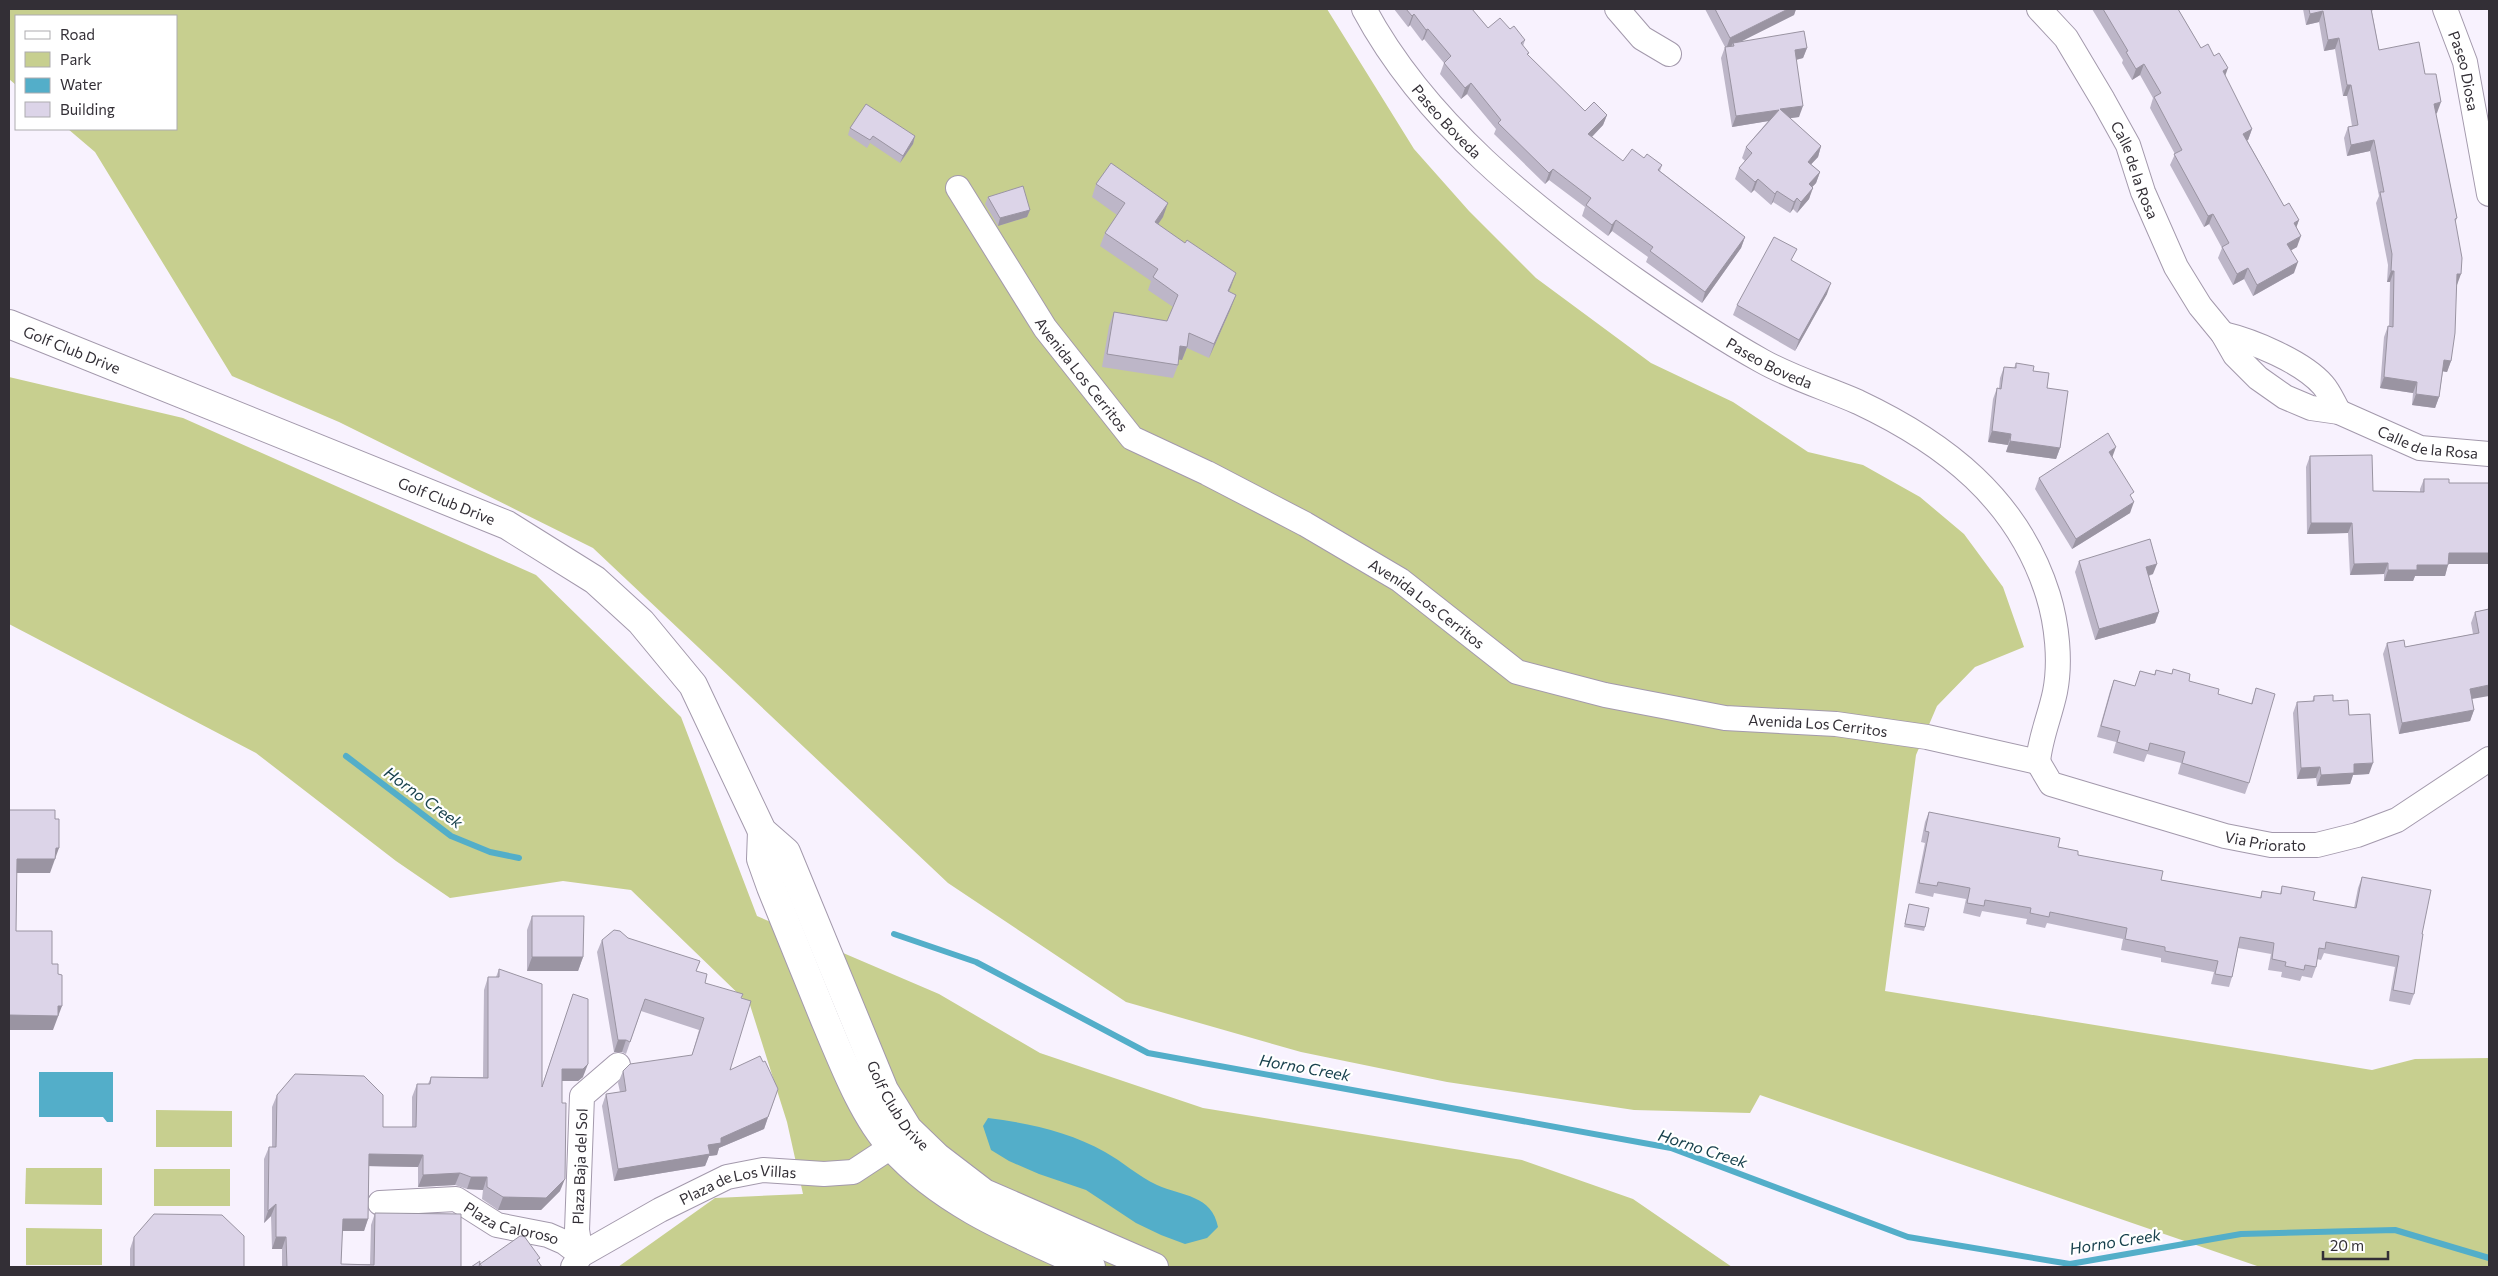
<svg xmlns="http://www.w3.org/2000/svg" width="2498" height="1276" viewBox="0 0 2498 1276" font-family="Commissioner,sans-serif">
  <rect width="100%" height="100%" fill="#f8f2fe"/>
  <!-- green -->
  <g fill="#c7cf8f">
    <polygon points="9,9 1327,9 1414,149 1469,211 1536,278 1651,363 1733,402 1808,452 1863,465 1920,497 1964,534 2003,587 2024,647 1975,667 1937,706 1916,755 1885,991 2372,1070 2415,1059 2489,1058 2489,1267 2260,1267 1760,1095 1750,1113 1634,1110 1447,1082 1301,1052 1126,1002 948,883 593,548 339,422 232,376 95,152 68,129 176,129 176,16 16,16 16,85 9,79"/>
    <polygon points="9,377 183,418 536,575 681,717 757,916 939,994 1040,1053 1203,1108 1522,1160 1633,1199 1732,1267 618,1267 715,1198 803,1194 787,1122 750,1005 631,890 563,881 450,898 396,861 256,753 9,624"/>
    <polygon points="156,1110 232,1111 232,1147 156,1147"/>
    <polygon points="26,1168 102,1168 102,1205 25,1204"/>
    <rect x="154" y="1169" width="76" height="37"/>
    <polygon points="26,1228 102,1229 102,1265 26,1265"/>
  </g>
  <!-- water -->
  <g fill="#53aec9">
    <polygon points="39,1072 113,1072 113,1122 107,1122 103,1117 39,1117"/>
    <path d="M988,1118C1028,1123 1070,1132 1105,1152C1123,1162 1138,1176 1157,1185C1182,1196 1212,1195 1218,1227L1207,1238L1185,1244L1161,1235L1136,1223L1086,1190L1039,1174L1009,1161L991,1150L983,1126Z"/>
  </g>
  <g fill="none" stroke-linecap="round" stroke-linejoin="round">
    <!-- stream -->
    <g stroke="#53aec9" stroke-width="6">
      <polyline points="346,756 451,836 490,852 519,858"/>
      <polyline points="894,934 976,962 1148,1053 1671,1148 1908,1237 2070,1264 2241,1234 2395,1230 2489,1258"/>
    </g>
    <!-- minor casing -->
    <g stroke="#a399ac" stroke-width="26">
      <g id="minor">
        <path id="s1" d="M1364,9C1425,123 1533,208 1637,281C1677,309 1719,337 1762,361C1792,378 1826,388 1858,402C1945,443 2018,499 2048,595C2057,624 2061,662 2055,692C2050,716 2040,738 2038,762"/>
        <polyline points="1617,9 1642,38 1669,54"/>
        <path id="s2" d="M2039,9L2066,38L2103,100L2128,145L2143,192L2176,267L2200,306L2223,334L2235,355L2258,378L2285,397L2311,408L2339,412L2420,448L2489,454"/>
        <path id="s3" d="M2445,9L2465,62L2489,194"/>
        <path id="s4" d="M958,188L1045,328L1132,438L1207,473L1305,524L1400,580L1517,672L1605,695L1725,718L1836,724L1927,737L2038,762"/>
        <path d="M2223,334C2253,341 2303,362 2323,385C2330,393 2334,404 2339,412"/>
        <path id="s5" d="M2038,762L2051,784L2225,836L2271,845H2317L2357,835L2397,820L2489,759"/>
        <path id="s6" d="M380,1203L456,1199L497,1225L548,1235L564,1242L581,1255"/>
        <path id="s7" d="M581,1255L577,1230L582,1096L618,1065"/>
        <path id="s8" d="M573,1267L581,1255L660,1210L727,1177L763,1170L824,1174L853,1172L891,1147L904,1134"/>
      </g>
    </g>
    <!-- tertiary casing -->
    <g stroke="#a399ac" stroke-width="30">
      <g id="tertiary">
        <path id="s9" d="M9,324L507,525L595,580L641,622L693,685L762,831L786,852L884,1090L908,1129L937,1157L984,1193L1154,1267"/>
        <path d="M762,831L761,859L771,887C789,932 807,976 825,1020C842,1060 863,1116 892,1147C945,1206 1021,1235 1091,1267"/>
      </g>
    </g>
    <!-- minor -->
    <use href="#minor" stroke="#fff" stroke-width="24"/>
    <!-- tertiary -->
    <use href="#tertiary" stroke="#fff" stroke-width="28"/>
  </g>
  <!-- wall -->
  <g fill="#bdb6c8">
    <polygon points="1394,9 1472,9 1488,28 1510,29 1525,40 1523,46 1528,55 1585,111 1607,115 1603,125 1592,137 1623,161 1644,158 1662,165 1660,171 1745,237 1741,248 1702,303 1646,262 1648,257 1612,231 1608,236 1582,216 1585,207 1549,180 1545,184 1494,134 1496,129 1467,94 1461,99 1440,74 1444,63 1424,39 1422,41 1410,25 1408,27"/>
    <polygon points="1705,9 1796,9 1794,15 1742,41 1807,48 1803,58 1796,60 1799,117 1790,118 1821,146 1818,157 1811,164 1820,172 1816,183 1812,187 1809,199 1797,213 1793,209 1790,213 1773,202 1771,205 1754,190 1751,193 1735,179 1739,168 1745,161 1742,158 1746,147 1768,121 1732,127 1721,58 1725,47"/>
    <polygon points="2092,9 2178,9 2201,48 2225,76 2252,129 2248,140 2247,140 2284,206 2299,220 2296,227 2297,247 2291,250 2294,273 2253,296 2244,279 2233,285 2218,258 2222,248 2209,224 2204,227 2170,165 2175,154 2150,108 2153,98 2140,75 2132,80 2122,63 2123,60"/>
    <polygon points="2303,9 2373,9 2372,12 2379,50 2425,74 2437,113 2436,114 2457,218 2455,223 2457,285 2456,285 2451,361 2447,372 2443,371 2439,397 2435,408 2412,405 2413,393 2380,388 2384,337 2388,326 2389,327 2390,282 2387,282 2388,265 2376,203 2379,196 2370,151 2347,156 2344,138 2348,127 2352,126 2347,96 2343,96 2335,49 2324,51 2319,22 2306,25"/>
    <polygon points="850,128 915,136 913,144 900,163 870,143 867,148 848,135"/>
    <polygon points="1096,184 1163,217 1158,224 1231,287 1229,291 1231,308 1209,358 1187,348 1182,360 1178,360 1178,365 1173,378 1102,367 1109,326 1114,312 1167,321 1173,307 1148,290 1151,281 1100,246 1105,233 1117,215 1092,197"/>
    <polygon points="988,197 1030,210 1027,217 998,226 985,204"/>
    <polygon points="1792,261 1827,294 1795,351 1733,315 1737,305"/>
    <polygon points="2016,363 2033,371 2047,388 2060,448 2056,459 2006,452 2008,445 1988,442 1993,399 1997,388 1999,388 2000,378 2004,367 2014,368"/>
    <polygon points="2310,456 2373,491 2420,492 2420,489 2424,479 2449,483 2488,564 2448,564 2445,576 2415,576 2413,581 2384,581 2384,574 2350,575 2348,533 2307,534 2306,467"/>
    <polygon points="2039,478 2132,498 2130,513 2072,549 2035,489"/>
    <polygon points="2079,561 2153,574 2149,576 2159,612 2155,623 2095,640 2075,572"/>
    <polygon points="2489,609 2472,699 2474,710 2470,721 2399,734 2383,654 2387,643 2405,647 2473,634 2471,623 2475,612"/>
    <polygon points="2156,670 2189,681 2218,694 2251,704 2256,688 2249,783 2245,794 2178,774 2181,763 2147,754 2144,762 2113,753 2116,742 2097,737 2110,691 2114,680 2135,686 2140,671 2154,675"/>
    <polygon points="2314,696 2333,701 2349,715 2369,774 2353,775 2350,784 2317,786 2316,778 2297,779 2293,713 2297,702 2312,702"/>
    <polygon points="1929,812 2058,847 2078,855 2161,880 2260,898 2262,891 2280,894 2282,886 2313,900 2354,908 2358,888 2362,877 2422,934 2414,994 2410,1005 2389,1001 2395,967 2324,953 2321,960 2317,959 2316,967 2312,978 2302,976 2300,981 2281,977 2282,972 2268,970 2271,954 2238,948 2232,977 2229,987 2211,984 2214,972 2161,962 2161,958 2121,950 2123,939 2047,923 2045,928 2026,924 2027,919 1982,911 1980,917 1963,913 1966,899 1934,893 1933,897 1915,893 1925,843 1921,842 1925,822"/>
    <polygon points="1909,904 1925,927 1924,931 1904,927"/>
    <polygon points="532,916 583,957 578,971 527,971 527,930"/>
    <polygon points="628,938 696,971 705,983 741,998 730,1070 778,1089 764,1129 719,1148 717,1155 709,1156 705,1166 614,1181 602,1106 606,1094 620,1092 618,1083 623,1071 692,1055 699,1030 641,1011 626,1054 622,1052 614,1052 597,952 602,940"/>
    <polygon points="499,969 542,1086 569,1007 583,1077 578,1081 562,1081 560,1191 541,1210 498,1210 482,1199 483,1190 467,1189 455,1185 418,1187 418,1167 369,1166 368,1219 364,1231 342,1231 341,1264 370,1264 371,1225 375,1213 461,1267 282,1267 282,1249 272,1249 271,1216 264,1223 264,1159 269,1147 272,1147 272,1107 277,1095 383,1127 412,1127 412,1097 417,1084 428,1084 431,1077 483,1077 484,990 488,977 496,977"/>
    <polygon points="134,1237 244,1267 130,1267 130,1249"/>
  </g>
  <!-- shaded-wall -->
  <g fill="#9a94a2">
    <polygon points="1788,9 1796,9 1794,15 1734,45 1733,43 1731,47 1726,49 1730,38"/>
    <polygon points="2323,11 2319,22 2306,25 2310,14"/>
    <polygon points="1414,14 1410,25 1408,27 1412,16"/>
    <polygon points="1428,29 1424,39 1422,41 1426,30"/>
    <polygon points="2339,38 2335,49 2324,51 2328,40"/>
    <polygon points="1807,48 1803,58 1791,61 1795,50"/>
    <polygon points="2144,64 2140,75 2132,80 2136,69"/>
    <polygon points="2228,68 2224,79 2223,71"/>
    <polygon points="1471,83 1467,94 1461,99 1465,88"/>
    <polygon points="2347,85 2351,85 2347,96 2343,96"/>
    <polygon points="2441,102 2437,113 2430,115 2434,104"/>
    <polygon points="1803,106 1799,117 1776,120 1780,109"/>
    <polygon points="1779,110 1775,120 1732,127 1736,116"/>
    <polygon points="1607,115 1603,125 1584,145 1588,134"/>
    <polygon points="2252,129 2248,140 2239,145 2243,134"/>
    <polygon points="915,136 913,144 900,163 903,156"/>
    <polygon points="2374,140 2370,151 2347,156 2351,145"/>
    <polygon points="1821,146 1818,157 1804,172 1808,162"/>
    <polygon points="1553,169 1549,180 1545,184 1549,173"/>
    <polygon points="1820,172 1816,183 1805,195 1809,184"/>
    <polygon points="1758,179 1754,190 1751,193 1755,182"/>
    <polygon points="1813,188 1809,199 1797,213 1801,202"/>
    <polygon points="1777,191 1773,202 1771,205 1775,194"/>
    <polygon points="1797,198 1793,209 1790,213 1794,202"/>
    <polygon points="1168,203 1163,217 1150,236 1155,222"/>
    <polygon points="1030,210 1027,217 998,226 1000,218"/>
    <polygon points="2213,214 2209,224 2204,227 2208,216"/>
    <polygon points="1616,220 1612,231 1608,236 1612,225"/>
    <polygon points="2299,220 2295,231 2294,223"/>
    <polygon points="2301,236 2297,247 2283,255 2287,244"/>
    <polygon points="1745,237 1741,248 1702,303 1705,292"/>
    <polygon points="2298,262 2294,273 2253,296 2257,285"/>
    <polygon points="2248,268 2244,279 2233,285 2237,274"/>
    <polygon points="2391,271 2394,271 2390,282 2387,282"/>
    <polygon points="1236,273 1231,287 1223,304 1228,291"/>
    <polygon points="2457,274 2461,274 2457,285 2453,285"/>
    <polygon points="1831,283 1827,294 1795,351 1799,340"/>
    <polygon points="1236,295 1231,308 1209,358 1214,344"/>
    <polygon points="1180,346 1187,347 1182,360 1176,359"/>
    <polygon points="2444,360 2451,361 2447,372 2440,371"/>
    <polygon points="2384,377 2417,382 2413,393 2380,388"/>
    <polygon points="2416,394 2439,397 2435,408 2412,405"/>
    <polygon points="1992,431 2011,434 2008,445 1988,442"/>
    <polygon points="2010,441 2060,448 2056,459 2006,452"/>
    <polygon points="2116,447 2112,458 2109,452"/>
    <polygon points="2134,502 2130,513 2072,549 2076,539"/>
    <polygon points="2311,523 2352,523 2348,533 2307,534"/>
    <polygon points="2449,553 2489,553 2489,561 2488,564 2445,564"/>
    <polygon points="2388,563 2384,574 2350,575 2354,564"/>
    <polygon points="2157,564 2153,574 2142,577 2146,567"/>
    <polygon points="2417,565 2448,565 2445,576 2415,576 2413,581 2384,581 2388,570"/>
    <polygon points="2159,612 2155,623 2095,640 2099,629"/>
    <polygon points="2489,685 2489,696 2466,700 2470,689"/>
    <polygon points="2474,710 2470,721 2399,734 2402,723"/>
    <polygon points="2373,763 2369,774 2353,775 2350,784 2317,786 2321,775 2354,764"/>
    <polygon points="2320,767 2316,778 2297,779 2301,768"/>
    <polygon points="56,848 59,848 50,873 11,873 17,859"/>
    <polygon points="532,957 583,957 578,971 527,971"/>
    <polygon points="58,1006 62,1006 53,1030 9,1030 9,1015"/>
    <polygon points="618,1040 626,1040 622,1052 614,1052"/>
    <polygon points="588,1064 583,1077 578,1081 557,1081 562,1069"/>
    <polygon points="768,1117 764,1129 719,1148 717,1155 709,1156 705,1166 614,1181 618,1169 708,1145 721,1138"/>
    <polygon points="369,1154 423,1155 418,1167 364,1166"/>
    <polygon points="460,1173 455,1185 418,1187 423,1175"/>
    <polygon points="471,1177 487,1177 483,1190 467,1189"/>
    <polygon points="565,1179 560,1191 541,1210 498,1210 503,1197"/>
    <polygon points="276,1204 271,1216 264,1223 268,1211"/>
    <polygon points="343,1219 368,1219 364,1231 338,1231"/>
    <polygon points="276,1237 286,1237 282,1249 272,1249"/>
  </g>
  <!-- building -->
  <g fill="#dcd4e8" stroke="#9a94a2">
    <polygon points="1406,9 1472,9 1488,28 1500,18 1510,29 1514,26 1525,40 1521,43 1529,53 1527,54 1585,111 1594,102 1607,115 1588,134 1623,161 1632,149 1644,158 1647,154 1662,165 1658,170 1745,237 1705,292 1650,251 1653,247 1616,220 1612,225 1586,205 1591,198 1553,169 1549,173 1498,123 1501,120 1471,83 1465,88 1444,63 1451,56 1428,29 1426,30 1414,14 1412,16"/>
    <polygon points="1715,9 1788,9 1730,38"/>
    <polygon points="2103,9 2178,9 2201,48 2208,44 2214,56 2219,53 2228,68 2223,71 2252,129 2243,134 2284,206 2289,203 2299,220 2294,223 2301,236 2287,244 2298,262 2257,285 2248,268 2237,274 2222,247 2229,243 2213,214 2208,216 2174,154 2182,150 2154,97 2161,93 2144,64 2136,69 2126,52 2128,51"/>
    <polygon points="2309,9 2371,9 2379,50 2419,42 2425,74 2436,74 2441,102 2434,104 2457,218 2455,219 2462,258 2461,274 2457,274 2455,333 2451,361 2444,360 2439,397 2416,394 2417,382 2384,377 2388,326 2393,327 2394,271 2391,271 2392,254 2380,192 2384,192 2374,140 2351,145 2348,127 2358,125 2351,85 2347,85 2339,38 2328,40 2323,11 2310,14"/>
    <polygon points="1804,31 1807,48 1795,50 1803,106 1780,109 1821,146 1808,162 1820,172 1809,184 1813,188 1801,202 1797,198 1794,202 1777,191 1775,194 1758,179 1755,182 1739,168 1752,153 1746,147 1779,110 1736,116 1725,47 1734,46 1733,43"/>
    <polygon points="866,104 915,136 903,156 873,136 870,140 850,128"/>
    <polygon points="1111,163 1168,203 1155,222 1185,243 1187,240 1236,273 1228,291 1236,295 1214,344 1189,333 1187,347 1180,346 1178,365 1107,354 1114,312 1167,321 1178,295 1153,277 1158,269 1105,233 1125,203 1096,184"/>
    <polygon points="1023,186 1030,210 1000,218 988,197"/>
    <polygon points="1774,237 1797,249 1791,260 1831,283 1799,340 1737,305"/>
    <polygon points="2016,363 2034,366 2033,371 2049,373 2047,388 2068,391 2060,448 2010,441 2011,434 1992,431 1997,388 2001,389 2004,367 2016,368"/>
    <polygon points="2108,433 2116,447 2109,452 2134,492 2130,495 2134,502 2076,539 2039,478"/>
    <polygon points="2372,455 2373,491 2424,492 2424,479 2449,479 2449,483 2489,483 2489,553 2449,553 2448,565 2417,565 2417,570 2388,570 2388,563 2354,564 2352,523 2311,523 2310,456"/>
    <polygon points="2150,539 2157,564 2146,567 2159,612 2099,629 2079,561"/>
    <polygon points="2489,609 2489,685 2470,689 2474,710 2402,723 2387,643 2404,640 2405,647 2479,633 2475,612"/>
    <polygon points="2173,669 2190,674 2189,681 2219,689 2218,694 2252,704 2256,688 2275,694 2249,783 2182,763 2185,752 2150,743 2148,751 2117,742 2120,731 2101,726 2114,680 2135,686 2140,671 2155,675 2156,670 2172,674"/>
    <polygon points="2333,695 2333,701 2348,700 2349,715 2370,714 2373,763 2354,764 2354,773 2321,775 2320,767 2301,768 2297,702 2314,701 2314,696"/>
    <polygon points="9,810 55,810 55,819 59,819 59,848 56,848 55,859 17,859 16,931 52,931 52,964 58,964 58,974 62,975 62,1006 58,1006 58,1016 9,1015"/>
    <polygon points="1929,812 2060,838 2058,847 2078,851 2078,855 2163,871 2161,880 2261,898 2262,891 2281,894 2282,886 2315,892 2313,900 2356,908 2362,877 2431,890 2422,934 2423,934 2414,994 2393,990 2399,956 2326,942 2325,949 2319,948 2316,967 2305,965 2304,970 2285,966 2286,962 2272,959 2274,943 2240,937 2232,977 2215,974 2218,961 2165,951 2165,947 2125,939 2127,928 2050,912 2049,917 2030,913 2031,908 1985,900 1984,906 1967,903 1970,888 1938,882 1937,886 1919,883 1929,832 1925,831"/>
    <polygon points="1909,904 1929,908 1925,927 1905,924"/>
    <polygon points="532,916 584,916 583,957 532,957"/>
    <polygon points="614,930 620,931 628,938 700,961 696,971 707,974 705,983 743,994 741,998 751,1001 730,1070 760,1056 763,1062 765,1061 778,1089 768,1117 721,1138 721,1143 708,1145 710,1154 618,1169 606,1094 626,1091 623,1071 630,1064 692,1055 704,1018 645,999 630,1042 626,1040 618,1040 602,940"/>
    <polygon points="499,969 542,984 542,1087 573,994 588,999 588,1064 583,1069 562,1069 562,1103 566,1103 565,1179 546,1198 503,1197 487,1187 487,1177 471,1177 460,1173 423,1175 423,1155 369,1154 368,1219 343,1219 341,1264 374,1265 375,1213 461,1214 461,1267 287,1267 286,1237 276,1237 276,1204 268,1211 269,1147 276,1147 277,1095 295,1074 364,1076 383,1095 383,1127 416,1127 417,1084 430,1084 431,1077 488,1078 488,977 499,977"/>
    <polygon points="154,1214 222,1215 244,1236 244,1267 134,1267 134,1237"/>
    <polygon points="520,1236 524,1236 540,1258 537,1260 542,1267 482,1267 480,1264"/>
    <polygon points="480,1261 479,1267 471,1267"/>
  </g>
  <g text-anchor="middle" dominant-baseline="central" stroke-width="4.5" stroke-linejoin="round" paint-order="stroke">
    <!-- street labels -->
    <g font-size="15" fill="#332f36" stroke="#fff">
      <text stroke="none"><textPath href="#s3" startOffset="65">Paseo Diosa</textPath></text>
      <text stroke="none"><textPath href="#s1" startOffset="140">Paseo Boveda</textPath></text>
      <text stroke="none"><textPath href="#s2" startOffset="189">Calle de la Rosa</textPath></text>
      <text stroke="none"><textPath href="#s9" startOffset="68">Golf Club Drive</textPath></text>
      <text stroke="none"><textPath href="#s1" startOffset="545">Paseo Boveda</textPath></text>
      <text stroke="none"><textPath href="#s4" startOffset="224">Avenida Los Cerritos</textPath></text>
      <text stroke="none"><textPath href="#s2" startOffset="618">Calle de la Rosa</textPath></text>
      <text stroke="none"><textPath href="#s9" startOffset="472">Golf Club Drive</textPath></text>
      <text stroke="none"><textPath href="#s4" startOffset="644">Avenida Los Cerritos</textPath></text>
      <text stroke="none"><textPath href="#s4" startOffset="1064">Avenida Los Cerritos</textPath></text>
      <text stroke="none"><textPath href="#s5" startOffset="248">Via Priorato</textPath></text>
      <text stroke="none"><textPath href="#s9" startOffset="1256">Golf Club Drive</textPath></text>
      <text stroke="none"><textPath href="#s7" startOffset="89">Plaza Baja del Sol</textPath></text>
      <text stroke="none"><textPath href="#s8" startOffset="189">Plaza de Los Villas</textPath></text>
      <text stroke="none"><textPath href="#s6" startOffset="138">Plaza Caloroso</textPath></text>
    </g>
    <!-- water labels -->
    <g font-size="16" font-style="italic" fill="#19424e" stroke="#fff">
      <text transform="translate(424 797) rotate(36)">Horno Creek</text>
      <text transform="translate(1305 1067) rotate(10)">Horno Creek</text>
      <text transform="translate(1703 1148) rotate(18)">Horno Creek</text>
      <text transform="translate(2115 1241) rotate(-9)">Horno Creek</text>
    </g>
  </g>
  <!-- border -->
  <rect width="2498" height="1276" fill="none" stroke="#332f36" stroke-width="20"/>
  <!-- legend -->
  <rect x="15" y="15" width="162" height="115" fill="#ffffff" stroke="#adacaf"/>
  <rect x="25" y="31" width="25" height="8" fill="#ffffff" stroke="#adacaf"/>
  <text x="60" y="40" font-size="15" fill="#332f36">Road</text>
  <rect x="25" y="52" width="25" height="15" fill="#c7cf8f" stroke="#adacaf"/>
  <text x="60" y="65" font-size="15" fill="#332f36">Park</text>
  <rect x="25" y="78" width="25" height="15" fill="#53aec9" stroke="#adacaf"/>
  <text x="60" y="90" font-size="15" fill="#332f36">Water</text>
  <rect x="25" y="102" width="25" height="15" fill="#dcd4e8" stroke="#adacaf"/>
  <text x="60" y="115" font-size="15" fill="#332f36">Building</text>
  <!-- scale -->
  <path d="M2323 1251v8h65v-8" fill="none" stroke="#332f36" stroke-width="2.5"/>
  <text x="2330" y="1251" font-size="15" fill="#332f36" stroke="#ffffff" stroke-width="4" paint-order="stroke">20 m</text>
</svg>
